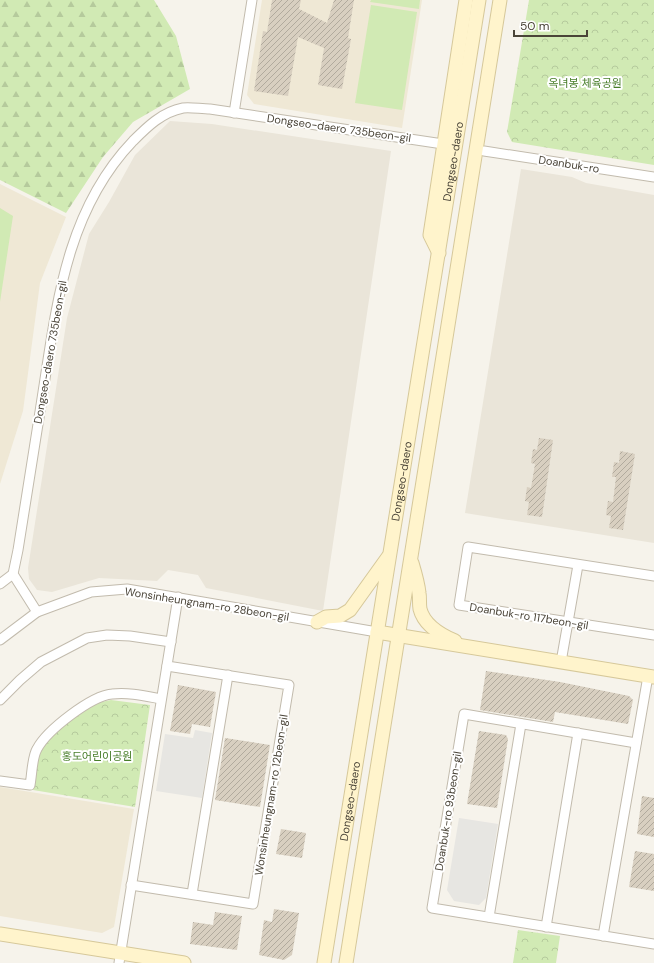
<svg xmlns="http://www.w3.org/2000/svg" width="654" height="963" viewBox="0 0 654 963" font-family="'DM Sans','Noto Sans KR',sans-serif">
  <defs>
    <pattern id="forest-firs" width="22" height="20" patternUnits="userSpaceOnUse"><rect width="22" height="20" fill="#d1eab4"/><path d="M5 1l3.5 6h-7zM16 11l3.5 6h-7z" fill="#b5ca9c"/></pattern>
    <pattern id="park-crowns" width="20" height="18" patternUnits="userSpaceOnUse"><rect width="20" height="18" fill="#d1eab4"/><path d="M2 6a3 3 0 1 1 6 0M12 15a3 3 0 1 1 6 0" fill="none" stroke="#b5ca9c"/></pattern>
    <pattern id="building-hatch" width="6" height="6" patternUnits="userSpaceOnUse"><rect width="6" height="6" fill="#d8cfc0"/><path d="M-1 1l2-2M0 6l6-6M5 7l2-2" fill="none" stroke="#b1aa9d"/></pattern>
  </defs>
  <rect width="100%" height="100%" fill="#f6f3eb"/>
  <!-- residential -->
  <g fill="#eae5d9">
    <polygon points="170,121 212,124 391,151 323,611 206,588 198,575 168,570 157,581 99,578 52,592 37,590 29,579 28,568 67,318 89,234 109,202 135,155"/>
    <polygon points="521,169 572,177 586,183 654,195 654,543 465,513"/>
  </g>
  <!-- education -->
  <g fill="#efe8d5">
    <polygon points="262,0 422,0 402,128 254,104 247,95"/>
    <polygon points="0,184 66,217 40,283 23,411 0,484"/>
    <polygon points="0,787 134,809 114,927 102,933 0,916"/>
  </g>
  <!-- grass -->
  <g fill="#d1eab4">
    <polygon points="371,0 420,0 419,9 370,2"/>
    <polygon points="371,5 417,12 402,110 355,103"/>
    <polygon points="0,208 13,216 0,302"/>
  </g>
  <!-- forest -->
  <polygon fill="url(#forest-firs)" points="0,0 154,0 176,36 190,89 133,122 103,157 66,213 0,180"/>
  <!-- park -->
  <g fill="url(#park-crowns)">
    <polygon points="529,0 654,0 654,165 512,142 507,132"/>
    <polygon points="111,700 150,705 135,807 33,790 38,758 44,744 56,730 97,703"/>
    <polygon points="518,930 560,936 556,963 513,963"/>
  </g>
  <!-- parking -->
  <g fill="#e7e6e2">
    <polygon points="195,730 212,733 202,798 156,791 165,734 193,738"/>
    <polygon points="459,818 498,824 486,898 479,905 454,901 447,890"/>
  </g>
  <!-- building -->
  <g fill="url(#building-hatch)">
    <polygon points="272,0 301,0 299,9 327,23 334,0 354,0 348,38 351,39 342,89 318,85 324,48 298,37 288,96 254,91 263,31 267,32"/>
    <polygon points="539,438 553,440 542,517 527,515 529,502 525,501 527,487 531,488 535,464 531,463 533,449 537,450"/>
    <polygon points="620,451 635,454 623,530 609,528 611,516 606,515 608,501 613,502 616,477 612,477 614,462 619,463"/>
    <polygon points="486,671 560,682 629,696 633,700 628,724 555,712 553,722 480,710"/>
    <polygon points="178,685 216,692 210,727 192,724 190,734 170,731"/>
    <polygon points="479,731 506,735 508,739 497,808 467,804"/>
    <polygon points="225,738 270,745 260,807 215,800"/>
    <polygon points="642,796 654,798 654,837 637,834"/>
    <polygon points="281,829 306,833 302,858 276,854"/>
    <polygon points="635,851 654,854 654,891 629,887"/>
    <polygon points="274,909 299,913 292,955 284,960 259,955 264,920 272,922"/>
    <polygon points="215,912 242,916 237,950 190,944 193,922 213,925"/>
  </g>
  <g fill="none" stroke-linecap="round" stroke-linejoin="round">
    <!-- street casing -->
    <g stroke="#c2bbad" stroke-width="11">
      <g id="street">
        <polyline points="234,113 252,0"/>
        <polyline points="484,151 654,177"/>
        <polyline points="654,576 468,547 459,605 654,635"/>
        <polyline points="0,584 13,574"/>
        <path d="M37,612L13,574L18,550C26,498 35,445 43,392C57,302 67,210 133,141C147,127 162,112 183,108C191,107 201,109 210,109L443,144"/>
        <polyline points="0,640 37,612 91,592 127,589 377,632"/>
        <polyline points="561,662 578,565"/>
        <polyline points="0,700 20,680 41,662 87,638 107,635 130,636 171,642"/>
        <polyline points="636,743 464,714 432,908 654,944"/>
        <path d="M0,781L30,785C32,775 32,757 37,749C47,730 91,696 112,694C129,692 145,696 161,699"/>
        <polyline points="131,885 253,904 289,685 167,666"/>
        <polyline points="192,894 228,675"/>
        <polyline points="489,917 521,724"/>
        <polyline points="546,927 578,733"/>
        <polyline points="603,936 648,676"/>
        <polyline points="119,963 178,597"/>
      </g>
    </g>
    <!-- secondary casing -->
    <g stroke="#d6c89a" stroke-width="15">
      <g id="secondary">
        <polyline points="439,253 430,235 466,0"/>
        <path d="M412,563C415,573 418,583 419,593C420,598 419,604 420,609C424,625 441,635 455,641"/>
        <polyline points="317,622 326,617 340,616 350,610 388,557"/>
        <polyline points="377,632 654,677"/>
        <polyline points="0,934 184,963"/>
        <path id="s1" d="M324,963L479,0"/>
        <polyline points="346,963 500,0"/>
      </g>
    </g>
    <!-- street -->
    <use href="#street" stroke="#fff" stroke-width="9"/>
    <!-- secondary -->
    <use href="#secondary" stroke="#fff4cc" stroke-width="13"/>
  </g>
  <g text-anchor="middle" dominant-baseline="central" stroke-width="4" stroke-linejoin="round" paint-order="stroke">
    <!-- park labels -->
    <g font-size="11" fill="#487e2a" stroke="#fff">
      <text x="585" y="83">옥녀봉 체육공원</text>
      <text x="97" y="756">홍도어린이공원</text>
    </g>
    <!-- street labels -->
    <g font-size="11" fill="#4a4438" stroke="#fff">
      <text transform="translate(339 128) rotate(8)">Dongseo-daero 735beon-gil</text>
      <text stroke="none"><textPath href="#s1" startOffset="812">Dongseo-daero</textPath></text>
      <text transform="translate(569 164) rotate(9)">Doanbuk-ro</text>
      <text transform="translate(50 352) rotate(-80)">Dongseo-daero 735beon-gil</text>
      <text stroke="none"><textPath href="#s1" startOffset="488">Dongseo-daero</textPath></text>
      <text transform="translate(207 604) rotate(9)">Wonsinheungnam-ro 28beon-gil</text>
      <text transform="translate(529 616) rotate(9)">Doanbuk-ro 117beon-gil</text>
      <text transform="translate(271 795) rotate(-81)">Wonsinheungnam-ro 12beon-gil</text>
      <text stroke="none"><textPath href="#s1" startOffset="164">Dongseo-daero</textPath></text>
      <text transform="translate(448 811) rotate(-81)">Doanbuk-ro 93beon-gil</text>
    </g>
  </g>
  <!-- scale -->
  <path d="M514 30v6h73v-6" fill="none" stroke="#4a4438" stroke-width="2"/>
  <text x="520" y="30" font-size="12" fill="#4a4438" stroke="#ffffff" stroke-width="3" paint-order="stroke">50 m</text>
</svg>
